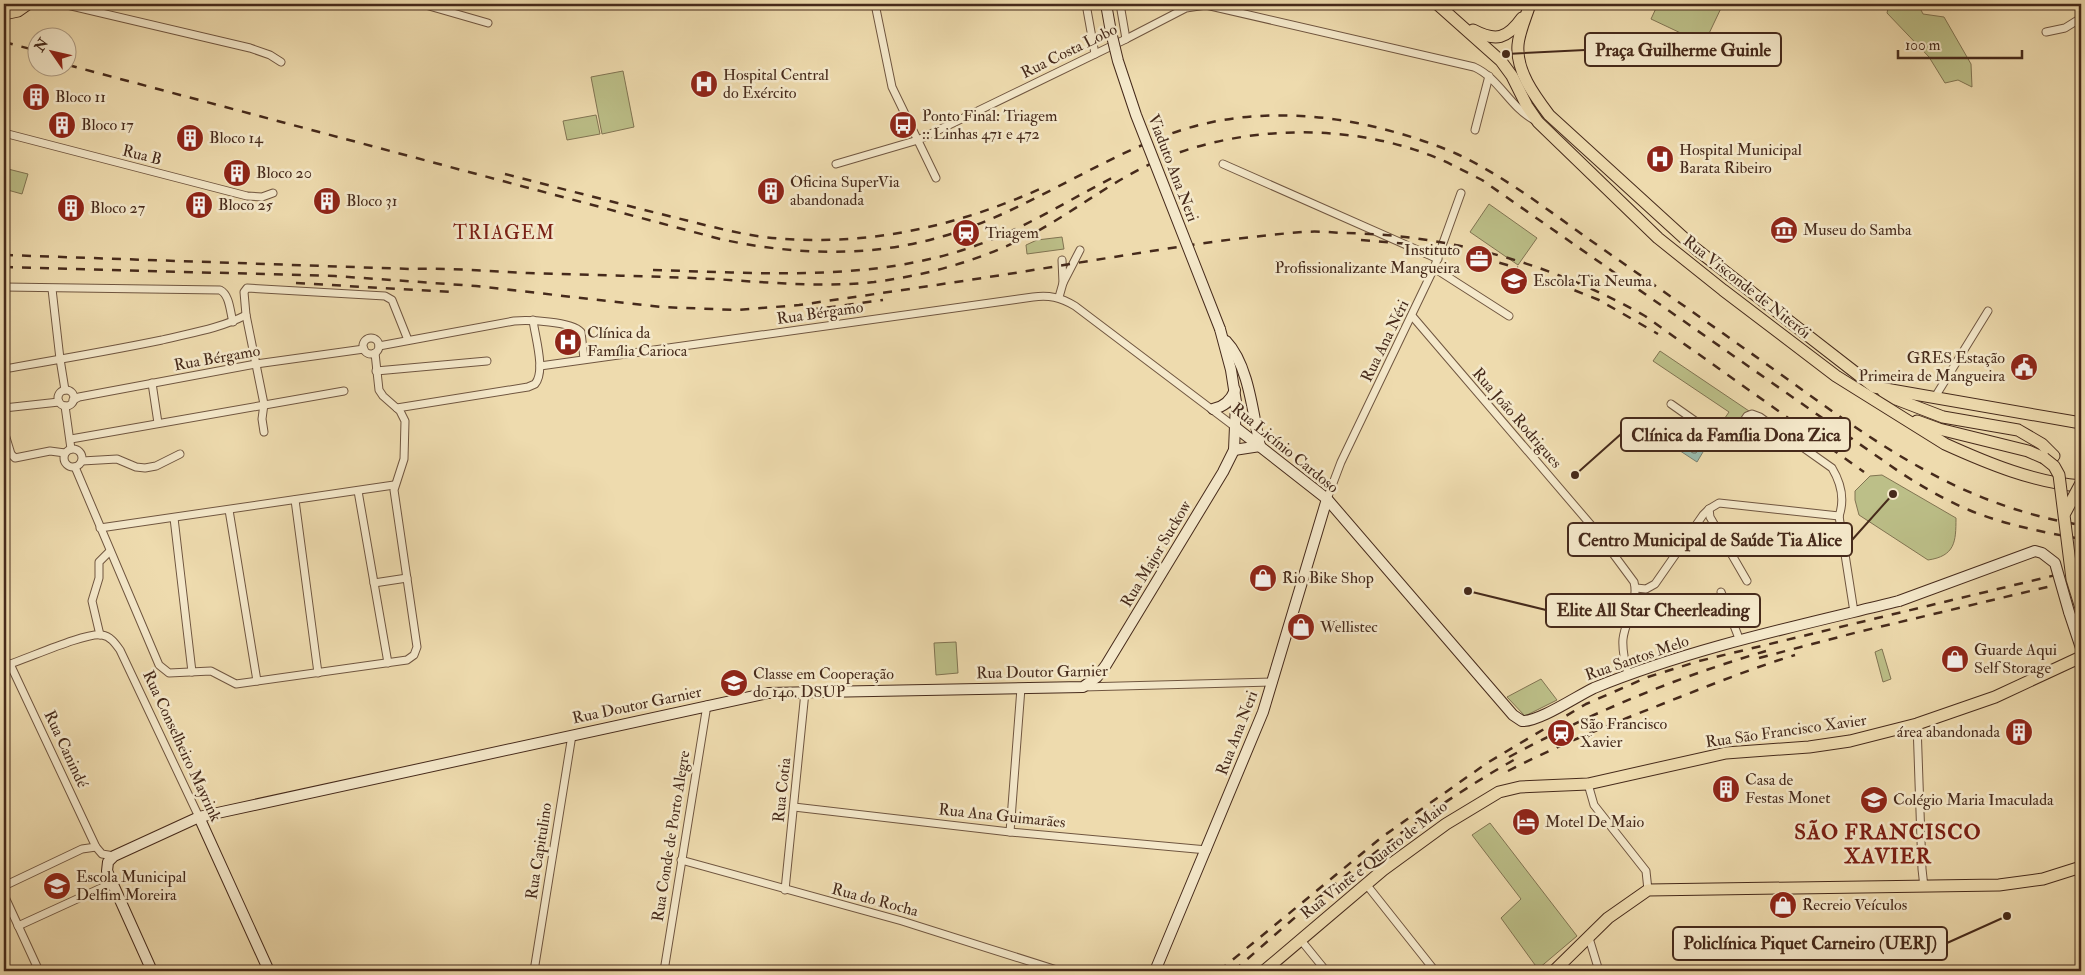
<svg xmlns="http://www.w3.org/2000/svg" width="2085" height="975" viewBox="0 0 2085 975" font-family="'IM FELL Double Pica',serif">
  <rect width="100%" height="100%" fill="#eedbae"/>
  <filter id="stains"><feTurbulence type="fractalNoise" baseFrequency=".004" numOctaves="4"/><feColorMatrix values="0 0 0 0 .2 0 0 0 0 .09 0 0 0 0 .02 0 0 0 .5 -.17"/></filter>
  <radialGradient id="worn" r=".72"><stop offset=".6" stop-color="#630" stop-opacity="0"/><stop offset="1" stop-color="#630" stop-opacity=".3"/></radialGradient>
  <!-- green -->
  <g fill="#bcbf88" stroke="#817452">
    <polygon points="1658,4 1723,4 1704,44 1651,19"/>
    <polygon points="1889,4 1918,4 1923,14 1944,17 1971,64 1972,87 1958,80 1945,83 1929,57 1887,13"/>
    <polygon points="623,71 634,127 602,134 591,77"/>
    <polygon points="596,115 600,134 567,140 563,121"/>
    <polygon points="4,168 28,174 22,194 4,189"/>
    <polygon points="1489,204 1537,238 1518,265 1470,232"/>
    <polygon points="1062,237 1064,249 1027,254 1026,245 1037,240"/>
    <polygon points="1660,351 1749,411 1729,440 1716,431 1729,412 1653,361"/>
    <path d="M1882,475L1956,518C1956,542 1955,556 1928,560L1859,515L1855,500V491L1870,476Z"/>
    <polygon points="956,642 958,673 936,675 934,643"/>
    <polygon points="1882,649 1891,679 1883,682 1875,652"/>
    <polygon points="1541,679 1557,700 1525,716 1507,697"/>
    <polygon points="1490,823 1577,936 1538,969 1501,918 1521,899 1472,835"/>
  </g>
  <!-- water -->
  <polygon fill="#99bbad" stroke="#788173" points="1675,419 1685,426 1690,420 1706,431 1703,437 1709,442 1697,462 1662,439"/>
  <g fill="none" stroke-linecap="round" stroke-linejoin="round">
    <!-- shore -->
    <polygon stroke="#707264" stroke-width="1" points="1676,428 1685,431 1692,428 1698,431 1698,438 1702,444 1696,453 1693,453 1670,439 1670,436"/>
    <!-- minor casing -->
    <g stroke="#705640" stroke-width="9">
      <g id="minor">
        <polyline points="63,4 250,48 270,55 281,62"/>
        <polyline points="422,4 488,23"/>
        <polyline points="875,4 892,87 936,178"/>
        <polyline points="1086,4 1095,54"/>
        <polyline points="1120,4 1126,39"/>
        <polyline points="2046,32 2065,28 2081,18"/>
        <polyline points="1475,130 1489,76"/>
        <polyline points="4,133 247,196 262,197 273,193"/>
        <path d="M836,164L918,140L1126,39L1186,8L1206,5L1474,67C1499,78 1509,106 1534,120"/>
        <polyline points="1223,164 1438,259"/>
        <polyline points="1434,268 1509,316"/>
        <polyline points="1063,283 1080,250"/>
        <path d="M4,287L220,290C230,295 230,312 233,322"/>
        <polyline points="52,289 60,359 65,390"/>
        <polyline points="1059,297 1063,283 1062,260"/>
        <path d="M1413,317L1597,532L1634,582C1639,601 1625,621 1623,639C1622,651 1625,663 1628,674"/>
        <circle cx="371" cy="346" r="8"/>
        <path d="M379,346L514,321C528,320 571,321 581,332L584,359"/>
        <path d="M540,366L1033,297C1049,295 1060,297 1075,306L1235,427"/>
        <path d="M4,369C56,360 109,351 162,340C190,333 219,329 246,315"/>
        <polyline points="376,371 487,361"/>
        <polyline points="152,383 158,423"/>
        <circle cx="66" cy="398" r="8"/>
        <polyline points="1935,397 1988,311"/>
        <polyline points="73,400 79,397 256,364 364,349"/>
        <path d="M1671,404L1728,444L1747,416L1752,414L1760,417L1832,468C1841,483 1845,499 1839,516"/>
        <polyline points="65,406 71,449"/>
        <polyline points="4,408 59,402"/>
        <path d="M397,408L528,387L535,384C546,371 535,337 533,320"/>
        <polyline points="4,431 11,454 15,458 50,451 65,453"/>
        <polyline points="264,432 262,419 264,404 246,315 244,292 247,288 385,296 392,300 408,340"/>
        <polyline points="71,439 344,391"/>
        <circle cx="73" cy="458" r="9"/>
        <polyline points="82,461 117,459 136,467 145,468 156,466 180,454"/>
        <polyline points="75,467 159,665 169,673 211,671 236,684 407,660 414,655 417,647 394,490 404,459 405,421 400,411 383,396 379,390 375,353"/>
        <polyline points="358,491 388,663"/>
        <polyline points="1327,499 1341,462 1434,268 1461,193"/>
        <polyline points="295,500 318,673"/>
        <polyline points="1709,509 1710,517 1747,581"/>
        <polyline points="229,510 257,681"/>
        <polyline points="1839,516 1854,612"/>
        <polyline points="174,518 192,672"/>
        <polyline points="100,528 394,485"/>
        <polyline points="374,583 407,578"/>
        <polyline points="1636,588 1646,589 1655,584 1703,515 1709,509 1719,503 1839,516"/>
        <polyline points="1721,592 1740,641"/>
        <polyline points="100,635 92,601 99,578 99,562 110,551"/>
        <polyline points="10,664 96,847 102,854 114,856"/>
        <path d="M4,666C25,660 85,632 102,635C110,636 115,643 120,650L199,817"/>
        <polyline points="1083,687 1273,682"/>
        <polyline points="1917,724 1922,869 1924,887"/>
        <polyline points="1588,784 1594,805 1646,871 1648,890"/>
        <polyline points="794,807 1010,832 1207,850"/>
        <polyline points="1010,832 1021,688"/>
        <polyline points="681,860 902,921 1060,971"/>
        <polyline points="1366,884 1435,971"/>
        <polyline points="4,886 82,849 96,847"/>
        <polyline points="785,890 805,692"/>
        <polyline points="4,895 39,971"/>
        <polyline points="18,926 112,883"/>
        <polyline points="1589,938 1599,971"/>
        <polyline points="1300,939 1326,971"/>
        <polyline points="489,971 504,971"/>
        <polyline points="534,971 572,735"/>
        <polyline points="664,971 707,705"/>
      </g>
    </g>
    <!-- secondary casing -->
    <g stroke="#462a1b" stroke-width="12">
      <g id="secondary">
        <polyline points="1106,4 1111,32"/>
        <path d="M1226,341C1249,365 1253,415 1260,446"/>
        <path d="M1213,409C1224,407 1231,400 1235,390"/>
        <path d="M1235,427L1327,499L1513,715L1522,721C1539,722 1577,696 1594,688C1692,648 1797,626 1899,601"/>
        <polyline points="1234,450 1260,446"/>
        <polyline points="2069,612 2081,648"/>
        <polyline points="199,817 269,971"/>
        <polyline points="152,971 107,871 108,862 114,856 199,817 768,693 1083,687 1097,677 1106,665 1223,472 1234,450 1236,402 1231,370 1220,329"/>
        <polyline points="1155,971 1263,712 1327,499"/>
      </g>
    </g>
    <!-- primary casing -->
    <g stroke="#462a1b" stroke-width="13">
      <g id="primary">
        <path d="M1437,4L1501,61L1512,76L1527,106L1538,122L1658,238L1723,290L1836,376L1945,444C1987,463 2035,483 2081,486"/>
        <path d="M1530,4C1526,17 1519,32 1518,45C1516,71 1534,95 1549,115L1696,249L1874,387L2081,423"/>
        <polyline points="4,14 18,11 28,4"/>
        <path d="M1473,30C1496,42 1507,39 1522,18"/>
        <polyline points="1883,391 1896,399 1943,417 2018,430 2042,444 2054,456"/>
        <polyline points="1917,421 1939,429 2028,451 2044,458"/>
        <polyline points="1264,971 1383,870 1446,824 1499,792 1520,787 1588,784 1726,753 1809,747 1850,741 1917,724 1995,697 2081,657"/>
        <polyline points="1554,971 1608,918 1648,890 1999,885 2043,879 2081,867"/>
      </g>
    </g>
    <!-- minor -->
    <use href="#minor" stroke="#f4e8ca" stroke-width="7"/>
    <!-- secondary -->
    <use href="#secondary" stroke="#f4e8ca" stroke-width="10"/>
    <!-- primary -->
    <use href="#primary" stroke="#eedbae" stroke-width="11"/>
    <!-- rail -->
    <g stroke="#462a1b" stroke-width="2.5" stroke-dasharray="9 9" stroke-linecap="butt">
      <polyline points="4,42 38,51"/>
      <path d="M68,65L720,239C793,255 871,258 944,236C1029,211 1102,155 1185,129C1240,112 1301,112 1357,123C1391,130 1425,140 1457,154C1504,176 1548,210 1590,240C1650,282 1710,324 1769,366C1871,439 1954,504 2081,525"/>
      <path d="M505,174C563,189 620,204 677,218C713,227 749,237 785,239C875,245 960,225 1042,188"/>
      <polyline points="1361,240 1409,244"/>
      <path d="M4,255L411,269C450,268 489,271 528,273C590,275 651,276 713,279C766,282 821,288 874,282C930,275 984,259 1034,233C1071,213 1106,186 1144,167C1228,126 1339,121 1427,154C1446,161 1464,171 1482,180L1901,473C1923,487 1945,500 1969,510C2005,525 2043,532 2081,539"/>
      <polyline points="1482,258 1518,268"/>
      <path d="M4,267L335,276L476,286L661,307L738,310L799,305C889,292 980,279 1070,264C1147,252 1225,238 1303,232C1316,231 1329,232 1342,233C1448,234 1553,264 1645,316L1864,472"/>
      <path d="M653,270C764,273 878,283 983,243C1028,226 1069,200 1112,178"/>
      <polyline points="1541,277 1599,300 1658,334"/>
      <polyline points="296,283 451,292"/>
      <polyline points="809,310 883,300"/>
      <polyline points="1759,658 1858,632 2081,579"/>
      <path d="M1509,757C1591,713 1677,677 1766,651"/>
      <path d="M1508,771C1564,742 1622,720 1680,697C1718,682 1756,667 1795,655"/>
      <polyline points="1219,971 1382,837 1487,763 1586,704 1648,677 1699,661 2081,569"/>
      <path d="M1234,971C1322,892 1415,815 1519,757"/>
    </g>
    <!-- secondary-bridge casing -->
    <g stroke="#462a1b" stroke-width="12" stroke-linecap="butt">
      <g id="secondary-bridge">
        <polyline points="1111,32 1118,61 1136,115 1220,329"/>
        <polyline points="1899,601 2035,551 2042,553 2055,563 2069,612"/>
      </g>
    </g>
    <!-- primary-bridge casing -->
    <g stroke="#462a1b" stroke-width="13" stroke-linecap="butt">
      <g id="primary-bridge">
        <polyline points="2044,458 2054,466 2059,475 2072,579 2081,608"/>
        <polyline points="2065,513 2081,483"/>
      </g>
    </g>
    <!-- secondary-bridge -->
    <use href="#secondary-bridge" stroke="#f4e8ca" stroke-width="10"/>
    <!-- primary-bridge -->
    <use href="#primary-bridge" stroke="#eedbae" stroke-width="11"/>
  </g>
  <!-- icons -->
  <defs>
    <g id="hospital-disc" transform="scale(1.4375)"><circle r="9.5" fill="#8f2418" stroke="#f4e8ca"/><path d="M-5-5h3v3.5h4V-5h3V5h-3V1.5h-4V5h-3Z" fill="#fff"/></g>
    <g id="building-disc" transform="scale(1.4375)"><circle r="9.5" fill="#8f2418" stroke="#f4e8ca"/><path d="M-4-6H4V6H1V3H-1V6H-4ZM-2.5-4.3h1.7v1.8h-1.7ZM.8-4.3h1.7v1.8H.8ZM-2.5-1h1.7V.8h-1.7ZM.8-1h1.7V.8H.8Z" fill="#fff"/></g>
    <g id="bus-disc" transform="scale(1.4375)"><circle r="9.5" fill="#8f2418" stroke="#f4e8ca"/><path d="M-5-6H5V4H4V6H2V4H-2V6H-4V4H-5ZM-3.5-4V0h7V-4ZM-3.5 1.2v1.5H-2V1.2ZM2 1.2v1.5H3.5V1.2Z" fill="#fff"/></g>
    <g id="museum-disc" transform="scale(1.4375)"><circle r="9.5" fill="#8f2418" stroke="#f4e8ca"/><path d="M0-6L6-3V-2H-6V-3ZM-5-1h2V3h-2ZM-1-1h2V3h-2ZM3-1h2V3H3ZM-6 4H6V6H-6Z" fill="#fff"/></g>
    <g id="station-disc" transform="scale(1.4375)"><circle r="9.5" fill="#8f2418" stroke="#f4e8ca"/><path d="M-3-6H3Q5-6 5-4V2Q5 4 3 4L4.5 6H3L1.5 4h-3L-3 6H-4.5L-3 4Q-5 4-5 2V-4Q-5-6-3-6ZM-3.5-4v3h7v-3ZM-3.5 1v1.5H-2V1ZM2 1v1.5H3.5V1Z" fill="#fff"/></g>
    <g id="office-disc" transform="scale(1.4375)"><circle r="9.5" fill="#8f2418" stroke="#f4e8ca"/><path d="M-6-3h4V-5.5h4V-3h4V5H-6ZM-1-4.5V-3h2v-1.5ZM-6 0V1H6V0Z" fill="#fff"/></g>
    <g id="school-disc" transform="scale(1.4375)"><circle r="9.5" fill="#8f2418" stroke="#f4e8ca"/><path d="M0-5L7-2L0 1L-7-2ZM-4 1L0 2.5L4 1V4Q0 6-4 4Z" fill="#fff"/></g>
    <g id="civic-disc" transform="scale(1.4375)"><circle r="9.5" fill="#8f2418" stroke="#f4e8ca"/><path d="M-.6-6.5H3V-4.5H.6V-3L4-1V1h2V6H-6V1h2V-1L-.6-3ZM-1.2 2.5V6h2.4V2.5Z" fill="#fff"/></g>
    <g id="shop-disc" transform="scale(1.4375)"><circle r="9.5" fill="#8f2418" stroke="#f4e8ca"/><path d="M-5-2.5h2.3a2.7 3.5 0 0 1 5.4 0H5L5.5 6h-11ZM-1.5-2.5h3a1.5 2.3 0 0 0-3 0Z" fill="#fff"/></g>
    <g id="hotel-disc" transform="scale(1.4375)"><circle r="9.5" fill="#8f2418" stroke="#f4e8ca"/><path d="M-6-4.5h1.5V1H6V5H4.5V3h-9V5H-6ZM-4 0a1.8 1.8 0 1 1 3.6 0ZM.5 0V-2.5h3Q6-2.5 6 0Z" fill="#fff"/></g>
  </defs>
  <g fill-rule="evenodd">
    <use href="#hospital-disc" x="704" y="84"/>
    <use href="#building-disc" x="36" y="97"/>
    <use href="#building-disc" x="62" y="125"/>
    <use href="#bus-disc" x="903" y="125"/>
    <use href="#building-disc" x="190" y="138"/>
    <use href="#hospital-disc" x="1660" y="159"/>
    <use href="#building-disc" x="237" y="173"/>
    <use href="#building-disc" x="771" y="191"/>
    <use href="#building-disc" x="327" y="201"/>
    <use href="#building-disc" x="199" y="205"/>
    <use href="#building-disc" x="71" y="208"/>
    <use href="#museum-disc" x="1784" y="230"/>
    <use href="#station-disc" x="966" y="233"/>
    <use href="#office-disc" x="1479" y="259"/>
    <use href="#school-disc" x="1514" y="281"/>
    <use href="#hospital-disc" x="568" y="342"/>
    <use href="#civic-disc" x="2024" y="367"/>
    <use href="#shop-disc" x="1263" y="578"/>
    <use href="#shop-disc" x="1301" y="627"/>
    <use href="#shop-disc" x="1955" y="659"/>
    <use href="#school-disc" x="734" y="683"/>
    <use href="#building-disc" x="2019" y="732"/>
    <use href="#station-disc" x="1561" y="733"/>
    <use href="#building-disc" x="1726" y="789"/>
    <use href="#school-disc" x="1874" y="800"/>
    <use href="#hotel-disc" x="1526" y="822"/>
    <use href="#school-disc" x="57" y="886"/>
    <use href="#shop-disc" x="1783" y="905"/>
  </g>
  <g text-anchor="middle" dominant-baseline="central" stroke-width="5" stroke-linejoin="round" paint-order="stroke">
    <!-- street labels -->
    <g font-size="16" fill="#462a1b" stroke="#f4e8ca">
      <text transform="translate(1069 51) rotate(-26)">Rua Costa Lobo</text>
      <text transform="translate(142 155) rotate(14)">Rua B</text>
      <text transform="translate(1173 168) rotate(69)">Viaduto Ana Neri</text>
      <text transform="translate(1747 287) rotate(38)">Rua Visconde de Niterói</text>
      <text transform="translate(820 313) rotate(-8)">Rua Bérgamo</text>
      <text transform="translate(1385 341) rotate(-64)">Rua Ana Néri</text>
      <text transform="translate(217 358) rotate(-10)">Rua Bérgamo</text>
      <text transform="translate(1517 418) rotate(49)">Rua João Rodrigues</text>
      <text transform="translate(1285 448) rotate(39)">Rua Licínio Cardoso</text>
      <text transform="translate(1156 554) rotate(-59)">Rua Major Suckow</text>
      <text transform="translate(1637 658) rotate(-19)">Rua Santos Melo</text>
      <text transform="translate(1042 672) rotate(-1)">Rua Doutor Garnier</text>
      <text transform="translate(637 705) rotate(-12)">Rua Doutor Garnier</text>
      <text transform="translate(1786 731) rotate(-8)">Rua São Francisco Xavier</text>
      <text transform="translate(1237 733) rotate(-69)">Rua Ana Neri</text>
      <text transform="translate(182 746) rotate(65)">Rua Conselheiro Mayrink</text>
      <text transform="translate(66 749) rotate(65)">Rua Canindé</text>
      <text transform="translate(782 790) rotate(-84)">Rua Cotia</text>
      <text transform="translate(1002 816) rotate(6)">Rua Ana Guimarães</text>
      <text transform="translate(671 836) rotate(-81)">Rua Conde de Porto Alegre</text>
      <text transform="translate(539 851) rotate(-81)">Rua Capitulino</text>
      <text transform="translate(1374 860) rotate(-38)">Rua Vinte e Quatro de Maio</text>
      <text transform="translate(875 900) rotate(15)">Rua do Rocha</text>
    </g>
    <!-- poi labels -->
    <g font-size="16" fill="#462a1b" stroke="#f4e8ca" text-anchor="start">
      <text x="723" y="75">Hospital Central<tspan x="723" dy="18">do Exército</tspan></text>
      <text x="55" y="97">Bloco 11</text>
      <text x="922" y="116">Ponto Final: Triagem<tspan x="922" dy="18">:: Linhas 471 e 472</tspan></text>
      <text x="81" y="125">Bloco 17</text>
      <text x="209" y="138">Bloco 14</text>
      <text x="1679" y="150">Hospital Municipal<tspan x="1679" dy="18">Barata Ribeiro</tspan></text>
      <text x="256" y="173">Bloco 20</text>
      <text x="790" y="182">Oficina SuperVia<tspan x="790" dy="18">abandonada</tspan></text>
      <text x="346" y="201">Bloco 31</text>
      <text x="218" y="205">Bloco 25</text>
      <text x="90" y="208">Bloco 27</text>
      <text x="1803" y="230">Museu do Samba</text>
      <text x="985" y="233">Triagem</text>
      <text x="1460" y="250" text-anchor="end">Instituto<tspan x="1460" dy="18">Profissionalizante Mangueira</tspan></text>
      <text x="1533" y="281">Escola Tia Neuma</text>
      <text x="587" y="333">Clínica da<tspan x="587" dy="18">Família Carioca</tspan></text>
      <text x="2005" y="358" text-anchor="end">GRES Estação<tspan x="2005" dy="18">Primeira de Mangueira</tspan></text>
      <text x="1282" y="578">Rio Bike Shop</text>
      <text x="1320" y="627">Wellistec</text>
      <text x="1974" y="650">Guarde Aqui<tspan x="1974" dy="18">Self Storage</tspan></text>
      <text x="753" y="674">Classe em Cooperação<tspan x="753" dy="18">do 14o. DSUP</tspan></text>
      <text x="1580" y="724">São Francisco<tspan x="1580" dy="18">Xavier</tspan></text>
      <text x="2000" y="732" text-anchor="end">área abandonada</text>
      <text x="1745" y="780">Casa de<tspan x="1745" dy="18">Festas Monet</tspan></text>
      <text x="1893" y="800">Colégio Maria Imaculada</text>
      <text x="1545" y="822">Motel De Maio</text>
      <text x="76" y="877">Escola Municipal<tspan x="76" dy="18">Delfim Moreira</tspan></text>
      <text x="1802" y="905">Recreio Veículos</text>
    </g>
    <!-- quarter labels -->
    <g font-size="19" letter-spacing="1" fill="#7a1f14" stroke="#f4e8ca">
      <text x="504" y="233">TRIAGEM</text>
    </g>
    <!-- district labels -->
    <g font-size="21" font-weight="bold" letter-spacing="1" fill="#7a1f14" stroke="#f4e8ca">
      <text x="1888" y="832">SÃO FRANCISCO<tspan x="1888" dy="24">XAVIER</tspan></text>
    </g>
  </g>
  <!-- callouts -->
  <path fill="none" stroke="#462a1b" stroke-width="2" d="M1506 54L1585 50M1575 475L1621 434M1893 494L1852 540M1468 591L1546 610M2007 916L1947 943"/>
  <g fill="#462a1b" stroke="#f4e8ca" stroke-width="2">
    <circle cx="1506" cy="54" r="5"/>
    <circle cx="1575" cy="475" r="5"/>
    <circle cx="1893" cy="494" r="5"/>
    <circle cx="1468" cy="591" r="5"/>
    <circle cx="2007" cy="916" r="5"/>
  </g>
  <g fill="#f4e8ca" stroke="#462a1b" stroke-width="2">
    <rect x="1585" y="33" width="196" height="33" rx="5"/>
    <rect x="1621" y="418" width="229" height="33" rx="5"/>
    <rect x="1568" y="523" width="284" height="33" rx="5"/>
    <rect x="1546" y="594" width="214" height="33" rx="5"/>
    <rect x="1673" y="927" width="274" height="33" rx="5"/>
  </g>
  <g font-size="18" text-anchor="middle" font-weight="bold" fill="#462a1b">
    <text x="1683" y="56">Praça Guilherme Guinle</text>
    <text x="1736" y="441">Clínica da Família Dona Zica</text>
    <text x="1710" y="546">Centro Municipal de Saúde Tia Alice</text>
    <text x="1653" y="616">Elite All Star Cheerleading</text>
    <text x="1810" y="949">Policlínica Piquet Carneiro (UERJ)</text>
  </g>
  <!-- margin -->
  <rect width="2085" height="975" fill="none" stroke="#eedbae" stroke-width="20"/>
  <rect x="5" y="5" width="2075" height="965" fill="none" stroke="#462a1b" stroke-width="2.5"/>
  <rect x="10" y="10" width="2065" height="955" fill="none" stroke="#462a1b"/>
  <!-- north arrow -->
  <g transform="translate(52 52) rotate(304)"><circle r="24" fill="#f4e8ca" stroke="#ae9c84"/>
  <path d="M0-4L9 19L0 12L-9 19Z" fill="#8f2418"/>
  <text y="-8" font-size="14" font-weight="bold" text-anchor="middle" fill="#462a1b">N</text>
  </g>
  <!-- scale -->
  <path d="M1898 50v8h124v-8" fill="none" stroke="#462a1b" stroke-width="2.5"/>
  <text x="1905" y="50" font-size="15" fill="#462a1b" stroke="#f4e8ca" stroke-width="4" paint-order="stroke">100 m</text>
  <rect width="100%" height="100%" filter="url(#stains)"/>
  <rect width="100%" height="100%" fill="url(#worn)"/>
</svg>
